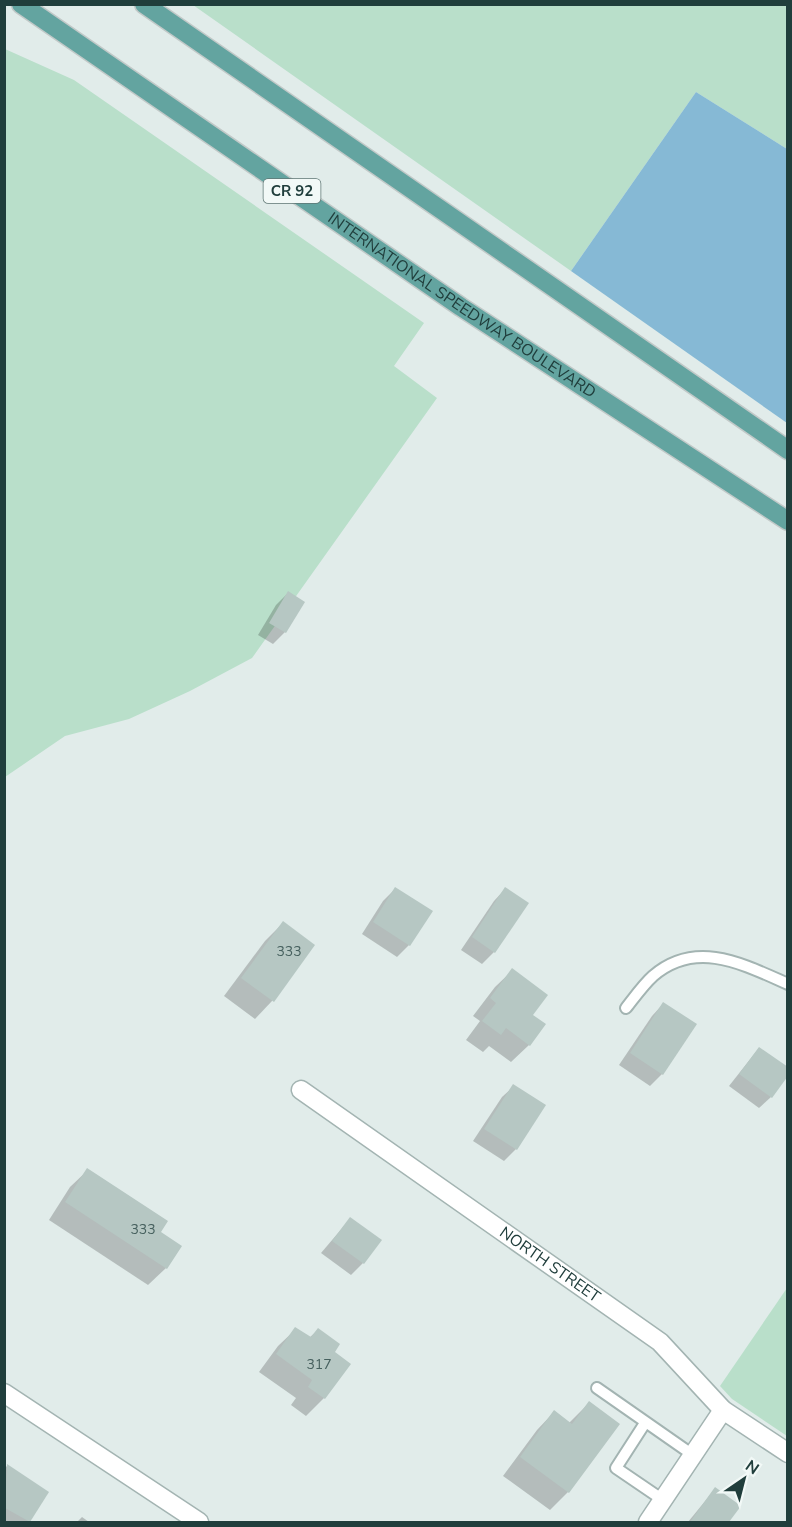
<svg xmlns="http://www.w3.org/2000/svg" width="792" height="1527" viewBox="0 0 792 1527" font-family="'Nunito Sans',sans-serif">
  <rect width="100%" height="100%" fill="#e1ecea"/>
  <!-- green -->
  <g fill="#b9dfca">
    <polygon points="193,5 787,5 787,149 696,92 571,271"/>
    <polygon points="5,49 74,80 424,323 394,366 437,398 252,658 190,691 129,719 65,736 5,777"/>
    <polygon points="787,1288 788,1436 787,1436 732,1399 720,1386"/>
  </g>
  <!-- water -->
  <polygon fill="#86b9d5" points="696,92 787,149 787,423 571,271"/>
  <!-- shadow -->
  <g fill="#0003">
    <polygon points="288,593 285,632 273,644 258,635 276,605"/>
    <polygon points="395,889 409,945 397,957 362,934 383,901"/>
    <polygon points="505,889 494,952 482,964 461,950 494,901"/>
    <polygon points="283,923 313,945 272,1001 255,1019 224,996 265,941"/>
    <polygon points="513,970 531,1015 529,1045 511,1062 489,1046 483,1052 466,1040 480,1021 473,1016 495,987"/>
    <polygon points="663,1004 662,1074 650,1086 619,1065 652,1016"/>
    <polygon points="759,1048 771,1097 759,1108 729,1086"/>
    <polygon points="514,1086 544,1105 516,1149 504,1161 473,1141 502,1097"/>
    <polygon points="88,1170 159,1233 166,1268 148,1285 49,1220 70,1187"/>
    <polygon points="350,1219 363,1263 351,1275 321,1253"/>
    <polygon points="296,1329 309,1338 318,1330 333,1352 348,1364 324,1398 306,1416 291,1405 296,1398 259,1372 278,1346"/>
    <polygon points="589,1403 618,1424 568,1492 550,1510 503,1476 537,1430 554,1412 569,1423"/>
    <polygon points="7,1466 47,1493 28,1522 4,1522 4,1469"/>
    <polygon points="715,1489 739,1506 727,1522 688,1522"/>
    <polygon points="82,1517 89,1522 77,1522"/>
  </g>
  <!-- building -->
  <g fill="#b6c7c3">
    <polygon points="288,591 305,602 286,633 269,623"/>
    <polygon points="395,887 433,911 410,946 373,922"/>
    <polygon points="505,887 529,903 495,953 472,937"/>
    <polygon points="283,921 315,945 274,1002 241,978"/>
    <polygon points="512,968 548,995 533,1015 546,1024 530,1046 506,1028 501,1035 482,1021 496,1003 490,998"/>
    <polygon points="663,1002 697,1024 663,1075 630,1053"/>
    <polygon points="759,1047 788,1067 788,1076 772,1098 739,1074"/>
    <polygon points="513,1084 546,1105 517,1150 484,1129"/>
    <polygon points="87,1168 168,1221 161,1232 182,1246 167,1269 65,1202"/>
    <polygon points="350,1217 382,1240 364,1264 332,1241"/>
    <polygon points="295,1327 311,1337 318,1328 340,1344 335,1352 351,1364 325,1399 308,1387 312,1380 276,1354"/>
    <polygon points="589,1401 620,1424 569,1493 520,1457 554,1410 572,1424"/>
    <polygon points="7,1464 49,1492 30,1522 5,1508"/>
    <polygon points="715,1487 741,1506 729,1522 690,1522"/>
  </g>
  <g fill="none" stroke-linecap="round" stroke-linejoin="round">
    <!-- service casing -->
    <g stroke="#a3b4b2" stroke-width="14">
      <g id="service">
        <path d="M626,1008C634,998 643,985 653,976C696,939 743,964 788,984"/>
        <polyline points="597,1388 693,1455"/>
        <polyline points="645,1423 616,1468 663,1500"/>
      </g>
    </g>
    <!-- minor casing -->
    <g stroke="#a3b4b2" stroke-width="21">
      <g id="minor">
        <path id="s1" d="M301,1090L660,1342L723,1410L788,1453"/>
        <polyline points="4,1393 199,1522"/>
        <polyline points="648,1522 723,1410"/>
      </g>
    </g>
    <!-- primary casing -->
    <g stroke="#c1c9c8" stroke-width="21">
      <g id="primary">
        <path id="s2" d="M21,4L461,307L788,521"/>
        <polyline points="144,4 788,450"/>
      </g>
    </g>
    <!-- service -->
    <use href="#service" stroke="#fff" stroke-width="10"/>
    <!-- minor -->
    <use href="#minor" stroke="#fff" stroke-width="18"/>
    <!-- primary -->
    <use href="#primary" stroke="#63a4a0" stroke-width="18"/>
  </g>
  <g text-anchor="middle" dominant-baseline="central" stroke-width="4.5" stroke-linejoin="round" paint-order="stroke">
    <!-- number labels -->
    <g font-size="14" fill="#46605e">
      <text x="289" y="951">333</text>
      <text x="143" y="1229">333</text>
      <text x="319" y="1364">317</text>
    </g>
    <!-- shield labels -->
    <rect fill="#f2f9f7" stroke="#5f7674" stroke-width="1.5" x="263.5" y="179" width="57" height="24" rx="4.5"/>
    <g font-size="15" font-weight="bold" fill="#203e3c">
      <text x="292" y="191">CR 92</text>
    </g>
    <!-- street labels -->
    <g font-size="16" fill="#203e3c" stroke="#f2f9f7">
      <text stroke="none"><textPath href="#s2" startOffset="534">INTERNATIONAL SPEEDWAY BOULEVARD</textPath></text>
      <text stroke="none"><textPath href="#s1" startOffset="304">NORTH STREET</textPath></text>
    </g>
  </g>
  <!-- border -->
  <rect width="792" height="1527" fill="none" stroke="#203e3c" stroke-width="12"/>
  <!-- north arrow -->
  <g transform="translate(744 1479) rotate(35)" stroke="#f2f9f7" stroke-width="4.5" paint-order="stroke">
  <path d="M0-4.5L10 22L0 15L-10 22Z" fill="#203e3c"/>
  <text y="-9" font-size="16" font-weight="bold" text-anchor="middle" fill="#203e3c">N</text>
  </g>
</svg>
